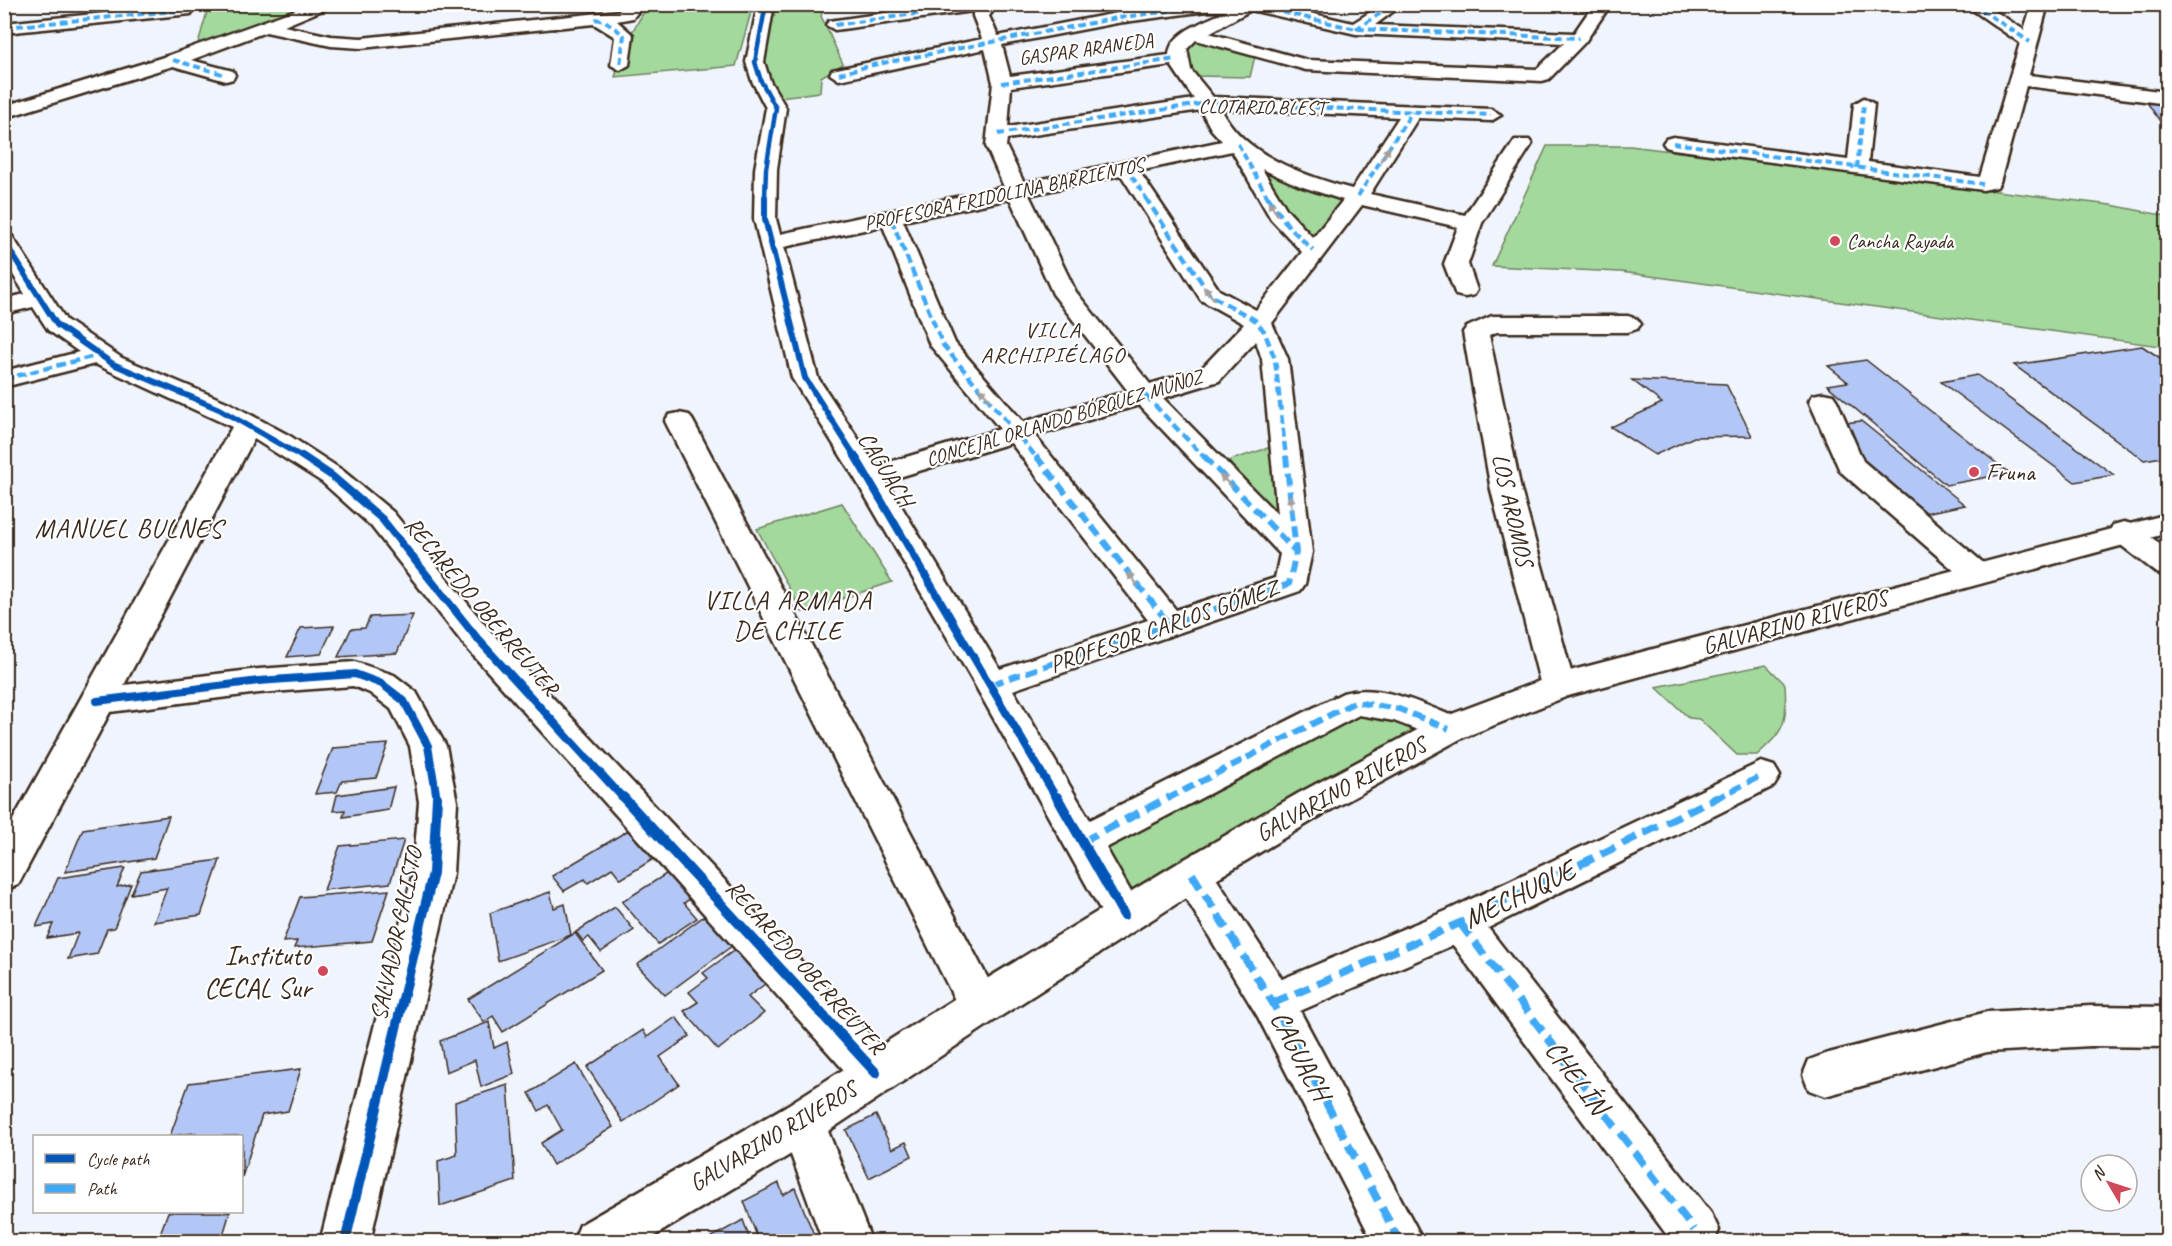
<svg xmlns="http://www.w3.org/2000/svg" width="2172" height="1246" viewBox="0 0 2172 1246" font-family="Caveat,sans-serif">
  <rect width="100%" height="100%" fill="#f0f4fd"/>
  <filter id="ink" filterUnits="userSpaceOnUse"><feTurbulence type="fractalNoise" baseFrequency=".0167" numOctaves="2"/><feDisplacementMap in="SourceGraphic" scale="12" xChannelSelector="R" yChannelSelector="G"/><feConvolveMatrix kernelMatrix="1 2 1 2 8 2 1 2 1" color-interpolation-filters="sRGB"/></filter>
  <g filter="url(#ink)">
    <!-- green -->
    <g fill="#a3d99d" stroke="#6f825e" stroke-width="1.5">
      <polygon points="209,5 321,5 197,47"/>
      <polygon points="648,5 753,5 736,66 615,77 629,37"/>
      <polygon points="766,5 825,5 821,16 843,64 821,77 820,92 771,98 761,81"/>
      <polygon points="1197,39 1255,56 1250,77 1193,76 1185,59 1186,48"/>
      <polygon points="1547,146 1630,146 2111,205 2167,216 2167,347 1621,272 1492,266"/>
      <path d="M1260,165L1345,198L1310,238C1287,221 1273,190 1260,165Z"/>
      <polygon points="1277,445 1285,522 1228,461"/>
      <polygon points="842,503 892,582 802,612 757,529"/>
      <path d="M1766,665L1785,684C1787,724 1786,729 1757,755H1737L1699,719L1689,718L1656,687Z"/>
      <polygon points="1357,711 1427,729 1131,899 1099,847"/>
    </g>
    <!-- building -->
    <g fill="#b3c7f6" stroke="#3b2a1e" stroke-width="1.5">
      <polygon points="2146,101 2168,103 2168,122 2160,121"/>
      <polygon points="2142,346 2168,363 2168,456 2144,460 2014,365"/>
      <polygon points="1866,360 2009,473 1946,485 1827,385 1848,382 1828,366"/>
      <polygon points="1977,375 2114,475 2075,482 1941,382"/>
      <polygon points="1632,380 1726,384 1752,436 1694,437 1655,455 1611,427 1662,403"/>
      <polygon points="1861,421 1965,505 1920,514 1859,462 1845,423"/>
      <polygon points="413,615 397,653 338,657 351,629 365,628 370,617"/>
      <polygon points="334,626 321,654 287,657 301,628"/>
      <polygon points="388,744 376,778 342,781 337,792 315,794 333,748"/>
      <polygon points="394,787 388,810 343,817 345,810 333,811 337,795"/>
      <polygon points="169,816 154,858 65,872 83,829"/>
      <polygon points="637,825 663,853 621,879 612,868 588,883 585,879 564,891 552,876"/>
      <polygon points="404,840 390,883 324,890 340,846"/>
      <polygon points="220,860 201,915 154,922 167,888 131,894 141,871"/>
      <polygon points="680,865 694,896 684,903 697,918 658,944 622,902"/>
      <polygon points="125,868 117,887 131,884 114,928 107,929 97,954 68,959 78,933 47,938 53,924 36,927 58,878"/>
      <polygon points="389,890 372,941 294,948 297,941 283,942 300,897"/>
      <polygon points="550,892 554,908 565,904 571,935 498,961 490,913"/>
      <polygon points="615,907 634,930 601,952 589,937 583,941 576,932"/>
      <polygon points="711,911 740,940 665,995 637,965"/>
      <polygon points="575,933 602,970 503,1032 493,1016 484,1022 468,999"/>
      <polygon points="747,941 765,960 765,984 748,997 764,1013 718,1050 684,1011 698,1002 689,992 708,978 703,973"/>
      <polygon points="676,1017 690,1036 660,1057 679,1084 623,1122 587,1067 643,1030 647,1037"/>
      <polygon points="489,1022 494,1048 507,1042 514,1074 481,1087 475,1060 446,1072 440,1041"/>
      <polygon points="576,1064 613,1127 553,1165 541,1143 562,1130 548,1105 539,1111 529,1093"/>
      <polygon points="301,1069 288,1111 262,1115 242,1177 242,1136 195,1136 196,1133 170,1136 189,1083"/>
      <polygon points="508,1085 515,1181 440,1206 438,1161 457,1155 455,1102"/>
      <polygon points="876,1115 892,1149 906,1142 912,1156 869,1178 846,1130"/>
      <polygon points="779,1183 783,1195 795,1188 817,1242 759,1242 744,1201"/>
      <polygon points="168,1212 230,1212 221,1242 157,1242"/>
      <polygon points="743,1220 751,1242 703,1242"/>
    </g>
    <g fill="none" stroke-linecap="round" stroke-linejoin="round">
      <!-- minor casing -->
      <g stroke="#3b2a1e" stroke-width="5">
        <g id="minor">
          <polygon points="312,4 337,4 284,26 331,36 361,38 619,11 626,4 644,4 633,18 617,21 633,35 629,65 620,70 611,65 615,37 594,24 361,48 331,46 266,32 191,60 233,71 235,75 233,79 226,81 173,66 4,118 4,106 167,56"/>
          <path d="M758,4H774L764,62L770,81L786,108L777,169L776,219L780,234L1004,187L986,146L993,83L985,49L839,80L830,74L832,70L982,39L973,16V11L835,30L826,25L829,21L948,4H998L989,16L998,36L1117,13L1180,4H1271L1353,23L1383,4H1403L1375,25L1574,33L1594,4H1611L1585,42L1549,79L1542,81L1306,70L1196,40L1187,49L1191,70L1213,97L1491,109L1501,115L1491,121L1418,118L1370,194L1465,215L1515,140H1529L1532,144L1482,223L1468,264L1477,290L1474,295L1465,297L1456,295L1444,264L1458,227L1362,205L1272,323L1288,359L1312,552L1305,584L1300,591L1013,690L1090,820L1343,693C1381,682 1427,706 1462,720L1467,729L1462,738L1449,742L1394,721L1359,715L1106,848L1144,915L1138,927L1124,932L1110,927L975,685L854,477L792,378L754,219L755,169L766,108L752,81L746,62ZM1251,10L1356,34L1564,43L1537,69L1307,60L1209,33ZM1207,11H1227C1209,20 1170,31 1169,55L1010,76L1002,45L1117,23ZM1171,65L1194,99L1008,127L1011,87ZM1221,109L1399,117L1352,189C1305,176 1243,155 1221,109ZM1201,110L1211,129L1222,141L1024,183L1006,146L1007,139ZM1232,151L1271,219L1302,252L1256,310L1219,290L1139,171ZM1262,169L1300,186L1343,200L1313,238L1287,210ZM1121,175L1201,300L1244,324L1201,369L1150,384L1076,292L1029,195ZM1010,199L1053,294L1128,391L1023,422L955,343L903,221ZM883,226L930,345L1000,429L876,466L818,378L784,247ZM1256,341L1262,359L1277,514L1163,398L1219,381ZM1139,405L1280,554L1275,578L1176,610L1035,436ZM1011,443L1148,620L1000,669L886,481Z"/>
          <polygon points="1964,4 1984,4 2024,30 2032,4 2048,4 2029,75 2168,92 2168,104 2026,86 2000,182 1997,187 1983,190 1673,149 1666,147 1663,143 1666,139 1673,137 1848,160 1854,104 1864,98 1874,104 1868,162 1980,177 2020,43"/>
          <polygon points="185,5 193,10 191,14 4,33 4,23"/>
          <polygon points="4,234 12,236 66,320 122,358 229,403 290,436 342,470 393,512 489,630 892,1058 898,1073 892,1088 876,1094 860,1088 465,646 371,526 322,482 254,439 124,685 259,669 355,662 394,675 416,692 446,746 457,802 453,873 370,1242 320,1242 413,873 419,802 410,746 391,709 370,693 353,686 259,693 110,712 18,885 4,890 4,836 232,427 95,364 4,387 4,371 79,352 48,330 33,307 4,314 4,299 25,294 4,260"/>
          <polygon points="1492,316 1628,316 1637,319 1641,324 1637,329 1628,332 1497,332 1489,335 1521,490 1575,686 1570,695 1558,698 1546,695 1541,686 1491,490 1463,332 1467,327"/>
          <polygon points="1823,393 1833,395 1837,401 1863,461 1987,566 1992,573 1987,580 1976,583 1965,580 1840,471 1809,401 1813,395"/>
          <polygon points="679,413 689,415 693,421 995,992 1002,1006 995,1020 980,1025 965,1020 665,421 669,415"/>
          <polygon points="2124,522 2135,525 2168,550 2168,576 2157,573 2113,539 2109,532 2113,525"/>
          <polygon points="1761,762 1774,766 1780,776 1774,786 1488,928 1711,1213 1719,1230 1714,1242 1672,1242 1453,945 1300,1011 1424,1242 1373,1242 1258,1017 1178,885 1172,874 1178,863 1192,858 1206,863 1282,979 1446,911"/>
          <polygon points="2091,1006 2168,1007 2168,1047 2091,1046 1987,1052 1825,1096 1809,1090 1803,1075 1809,1060 1825,1054 1987,1012"/>
          <polygon points="802,1100 818,1106 872,1242 823,1242 779,1122 786,1106"/>
        </g>
      </g>
      <!-- major casing -->
      <g stroke="#3b2a1e" stroke-width="5">
        <polygon id="major" points="2168,514 2168,533 1568,696 1462,738 1325,813 1206,885 995,1020 818,1138 644,1242 573,1242 580,1225 786,1106 965,992 1178,863 1299,793 1436,720 1558,674"/>
      </g>
      <!-- minor -->
      <use href="#minor" fill="#fff" fill-rule="evenodd"/>
      <!-- major -->
      <use href="#major" fill="#fff" fill-rule="evenodd"/>
      <!-- quiet-far3 -->
      <g stroke="#3fa9f5" stroke-width="4" stroke-dasharray="7 4" stroke-linecap="butt">
        <polyline points="1592,4 1603,5"/>
        <polyline points="1972,4 2030,42"/>
        <polyline points="595,19 605,21 624,35 620,65"/>
        <polyline points="835,25 989,4"/>
        <polyline points="17,26 185,10"/>
        <polyline points="1356,29 1395,4"/>
        <polyline points="173,60 226,75"/>
        <polyline points="839,74 873,65 1117,18 1207,6 1251,5 1356,29 1579,38"/>
        <polyline points="1002,83 1176,59"/>
        <polyline points="998,134 1208,103 1491,115"/>
        <polyline points="1673,143 1983,184"/>
        <polyline points="1238,144 1268,198"/>
        <polyline points="1126,167 1146,198"/>
        <polyline points="1857,168 1864,104"/>
        <polyline points="1358,196 1412,112"/>
      </g>
      <!-- quiet-far2 -->
      <g stroke="#3fa9f5" stroke-width="4.5" stroke-dasharray="9 4.5" stroke-linecap="butt">
        <polyline points="1145,197 1210,295 1255,320 1264,331 1275,359 1286,458"/>
        <polyline points="1268,197 1289,227 1313,250"/>
        <polyline points="891,219 943,345 1037,458"/>
        <polyline points="4,379 99,355"/>
        <polyline points="1145,395 1205,458"/>
      </g>
      <!-- quiet-far1 -->
      <g stroke="#3fa9f5" stroke-width="6" stroke-dasharray="12 6" stroke-linecap="butt">
        <polyline points="1036,456 1170,625"/>
        <polyline points="1204,456 1296,552"/>
        <polyline points="992,684 1289,584 1296,552 1286,456"/>
        <polyline points="1167,799 1355,702 1399,709 1449,729"/>
        <polyline points="1715,799 1761,776"/>
      </g>
      <!-- quiet -->
      <g stroke="#3fa9f5" stroke-width="8" stroke-dasharray="16 8" stroke-linecap="butt">
        <polyline points="1082,842 1170,797"/>
        <polyline points="1192,874 1273,1003 1400,1242"/>
        <polyline points="1460,923 1694,1230"/>
        <polyline points="1273,1003 1460,923 1718,797"/>
      </g>
      <!-- cycleway-far3 casing -->
      <g stroke="#fff" stroke-width="7">
        <polyline id="cycleway-far3" points="765,198 766,169 776,108 761,81 755,62 766,4"/>
      </g>
      <!-- cycleway-far2 casing -->
      <g stroke="#fff" stroke-width="9">
        <g id="cycleway-far2">
          <polyline points="765,197 765,219 805,378 856,458"/>
          <polyline points="4,241 57,325 113,364 219,409 304,458"/>
        </g>
      </g>
      <!-- cycleway-far1 casing -->
      <g stroke="#fff" stroke-width="11">
        <g id="cycleway-far1">
          <polyline points="302,456 332,476 382,519 477,638 624,799"/>
          <polyline points="855,456 1057,799"/>
          <polyline points="97,701 259,681 355,674 382,684 404,701 428,746 437,799"/>
        </g>
      </g>
      <!-- cycleway casing -->
      <g stroke="#fff" stroke-width="14">
        <g id="cycleway">
          <polyline points="623,797 876,1073"/>
          <polyline points="1057,797 1124,915"/>
          <polyline points="345,1242 433,873 437,797"/>
        </g>
      </g>
      <!-- cycleway-far3 -->
      <use href="#cycleway-far3" stroke="#0057b8" stroke-width="4.5"/>
      <!-- cycleway-far2 -->
      <use href="#cycleway-far2" stroke="#0057b8" stroke-width="6"/>
      <!-- cycleway-far1 -->
      <use href="#cycleway-far1" stroke="#0057b8" stroke-width="8"/>
      <!-- cycleway -->
      <use href="#cycleway" stroke="#0057b8" stroke-width="10"/>
    </g>
    <!-- one-way arrows -->
    <defs><path id="oneway-solid" d="M-6-.8H1V-3.2L6.5 0L1 3.2V.8H-6Z" transform="scale(1.5)"/></defs>
    <g fill="#a79f9a">
      <use href="#oneway-solid" transform="translate(1385 154) rotate(-57)"/>
      <use href="#oneway-solid" transform="translate(1273 208) rotate(-124)"/>
      <use href="#oneway-solid" transform="translate(1209 293) rotate(-129)"/>
      <use href="#oneway-solid" transform="translate(985 394) rotate(-131)"/>
      <use href="#oneway-solid" transform="translate(1226 481) rotate(-135)"/>
      <use href="#oneway-solid" transform="translate(1291 503) rotate(-96)"/>
      <use href="#oneway-solid" transform="translate(1133 579) rotate(-128)"/>
    </g>
  </g>
  <!-- markers -->
  <g fill="#d1495b" stroke="#fff" stroke-width="2">
    <circle cx="1835" cy="241" r="6"/>
    <circle cx="1974" cy="472" r="6"/>
    <circle cx="323" cy="971" r="6"/>
  </g>
  <g text-anchor="middle" dominant-baseline="central" stroke-width="4.5" stroke-linejoin="round" paint-order="stroke">
    <!-- far-street labels -->
    <g font-size="20" fill="#3b2a1e" stroke="#fff">
      <text transform="translate(1086 49) rotate(-8)">GASPAR ARANEDA</text>
      <text transform="translate(1262 107) rotate(1)">CLOTARIO BLEST</text>
      <text transform="translate(1004 194) rotate(-12)">PROFESORA FRIDOLINA BARRIENTOS</text>
      <text transform="translate(1064 418) rotate(-17)">CONCEJAL ORLANDO BÓRQUEZ MUÑOZ</text>
    </g>
    <!-- far-poi labels -->
    <g font-size="20" fill="#3b2a1e" stroke="#fff" text-anchor="start">
      <text x="1847" y="241">Cancha Rayada</text>
    </g>
    <!-- far-neighbourhood labels -->
    <g font-size="22" letter-spacing="1.5" fill="#3b2a1e" stroke="#fff">
      <text x="1053" y="330">VILLA<tspan x="1053" dy="25">ARCHIPIÉLAGO</tspan></text>
    </g>
    <!-- street labels -->
    <g font-size="24" fill="#3b2a1e" stroke="#fff">
      <text transform="translate(886 469) rotate(58)">CAGUACH</text>
      <text transform="translate(1513 510) rotate(77)">LOS AROMOS</text>
      <text transform="translate(482 606) rotate(50)">RECAREDO OBERREUTER</text>
      <text transform="translate(1795 622) rotate(-15)">GALVARINO RIVEROS</text>
      <text transform="translate(1164 626) rotate(-19)">PROFESOR CARLOS GÓMEZ</text>
      <text transform="translate(1341 789) rotate(-29)">GALVARINO RIVEROS</text>
      <text transform="translate(396 934) rotate(-78)">SALVADOR CALISTO</text>
      <text transform="translate(806 967) rotate(48)">RECAREDO OBERREUTER</text>
      <text transform="translate(773 1136) rotate(-31)">GALVARINO RIVEROS</text>
    </g>
    <!-- poi labels -->
    <g font-size="24" fill="#3b2a1e" stroke="#fff" text-anchor="start">
      <text x="1986" y="472">Fruna</text>
    </g>
    <!-- neighbourhood labels -->
    <g font-size="26" letter-spacing="1.5" fill="#3b2a1e" stroke="#fff">
      <text x="129" y="528">MANUEL BULNES</text>
      <text x="788" y="600">VILLA ARMADA<tspan x="788" dy="30">DE CHILE</tspan></text>
    </g>
    <!-- near-street labels -->
    <g font-size="28" fill="#3b2a1e" stroke="#fff">
      <text transform="translate(1519 894) rotate(-26)">MECHUQUE</text>
      <text transform="translate(1301 1055) rotate(62)">CAGUACH</text>
      <text transform="translate(1577 1077) rotate(53)">CHELÍN</text>
    </g>
    <!-- near-poi labels -->
    <g font-size="28" fill="#3b2a1e" stroke="#fff" text-anchor="end">
      <text x="311" y="955">Instituto<tspan x="311" dy="32">CECAL Sur</tspan></text>
    </g>
  </g>
  <!-- margin -->
  <rect width="2172" height="1246" fill="none" stroke="#fff" stroke-width="24"/>
  <rect x="12" y="12" width="2148" height="1222" fill="none" stroke="#3b2a1e" stroke-width="2" filter="url(#ink)"/>
  <!-- legend -->
  <rect x="33" y="1135" width="210" height="78" fill="#ffffff" stroke="#b1aaa5" stroke-width="1.5"/>
  <rect x="45" y="1154" width="30" height="9" fill="#0057b8" stroke="#b1aaa5" stroke-width="1.5"/>
  <text x="87" y="1165" font-size="18" fill="#3b2a1e">Cycle path</text>
  <rect x="45" y="1184" width="30" height="9" fill="#3fa9f5" stroke="#b1aaa5" stroke-width="1.5"/>
  <text x="87" y="1195" font-size="18" fill="#3b2a1e">Path</text>
  <!-- north arrow -->
  <g transform="translate(2109 1183) rotate(309)"><circle r="28" fill="#ffffff" stroke="#b1aaa5" stroke-width="1.5"/>
  <path d="M0-4.5L10 22L0 15L-10 22Z" fill="#d1495b"/>
  <text y="-9" font-size="16" font-weight="bold" text-anchor="middle" fill="#3b2a1e">N</text>
  </g>
</svg>
